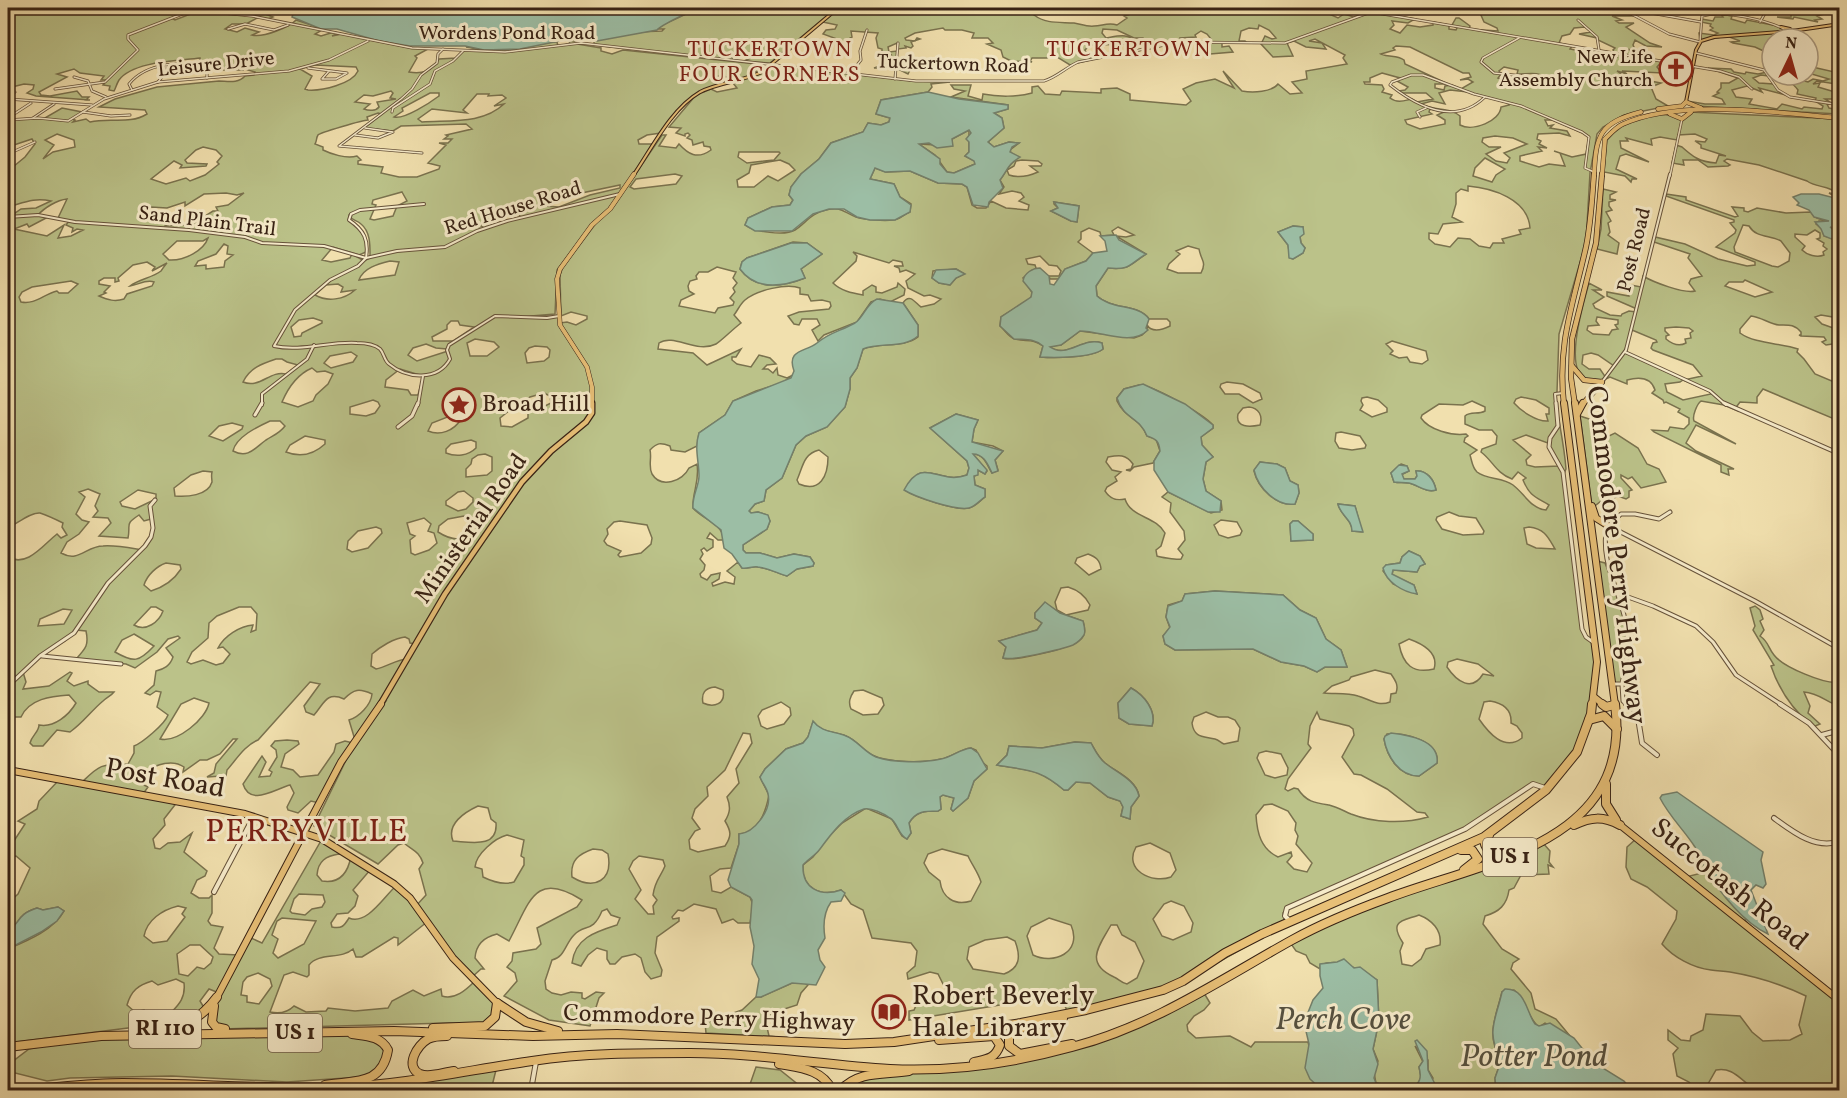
<svg xmlns="http://www.w3.org/2000/svg" width="1847" height="1098" viewBox="0 0 1847 1098" font-family="Vollkorn,serif">
  <rect width="100%" height="100%" fill="#f1e0ae"/>
  <filter id="stains"><feTurbulence type="fractalNoise" baseFrequency=".00333" numOctaves="4"/><feColorMatrix values="0 0 0 0 .2 0 0 0 0 .09 0 0 0 0 .02 0 0 0 .5 -.17"/></filter>
  <radialGradient id="worn" r=".72"><stop offset=".6" stop-color="#630" stop-opacity="0"/><stop offset="1" stop-color="#630" stop-opacity=".3"/></radialGradient>
  <!-- green -->
  <g fill="#bbc289" stroke="#7a724e" stroke-width="1.5" fill-rule="evenodd">
    <path d="M8,8H170L158,11C167,13 180,8 193,8L171,12L181,14L171,18L175,20L188,15L183,13L192,10L205,13L210,8H235L225,11C243,16 254,8 273,17L268,19L259,17L246,24H232L225,29L237,32L245,28L259,32L252,35C263,38 290,27 296,20L324,29L315,34L321,36L334,32L339,33L332,36L342,34L406,47L428,49L415,56L417,58L409,72C422,74 431,72 439,59L456,58L464,50L489,51L466,47L505,50L552,42H557L558,46L569,44L570,41L566,40L582,42L577,44L601,48V51L612,54L623,50L757,64L752,67L753,71L763,72L772,65L914,81L950,82L931,84L932,87L928,92L881,100L876,114L890,118L889,122L881,125L868,123L863,132L831,143L819,159L801,174L791,187L789,195L793,200L790,205L772,207L748,218L745,225C754,232 785,236 795,230C806,223 811,213 826,210C841,206 843,212 856,217C864,220 885,221 893,220C899,220 904,214 910,212L911,204L900,197L894,184L870,179L875,168L886,172L910,171L938,183L962,184L967,187L972,205L977,208H986L991,201L1006,208L1028,210L1029,205L1019,201L1024,197L1021,193L1012,191L999,194L1004,187L1000,180C1008,170 1007,165 1019,157L1011,153L1010,150L1019,143L1009,142L994,147L988,142L1004,128L1002,118L994,113L1008,109V105L951,97L965,91L954,89L951,85H971L968,96L982,100L983,94C998,97 1018,97 1032,93V87L1038,86L1045,94L1060,95L1062,91L1101,93V89L1117,88L1130,94V100L1186,105L1191,101L1183,89L1196,83L1215,79L1234,88L1223,71L1242,91C1253,93 1272,92 1278,84L1290,94L1302,93L1292,82L1307,79L1306,71L1347,64L1343,58L1345,55L1315,39L1309,41L1322,43L1326,49L1306,47L1294,41L1287,43L1293,56L1273,57L1261,44L1265,36L1272,39L1276,38L1269,30L1259,25L1258,29L1249,28L1241,31L1239,41H1245L1247,43H1222V47L1229,46L1233,52L1210,54L1205,49L1204,42L1211,39L1207,34L1201,31L1195,35L1196,37L1180,38L1181,42L1148,49L1138,45V41L1145,40L1143,38H1134L1117,30L1103,29L1102,33L1106,38C1118,36 1130,32 1136,44L1090,45L1085,50L1088,56L1094,59L1070,65L1054,55L1047,58H1032L1030,61L1032,62L1011,61L1003,57L1001,50L987,44L993,43L988,38H972L974,33L962,30H945L943,28L915,33L905,38L906,40L915,41L917,38L920,39L911,42L913,46L911,48L905,46L906,48L898,49L897,43L888,47L889,52L897,51V57L892,59L891,57L883,58L892,55L882,54V49L878,48L876,38L878,33L851,31L852,37L842,43L838,42L837,39L823,34L826,30L835,29L837,25L823,22L839,8H1052L1034,15C1046,24 1059,22 1074,23C1080,24 1088,27 1094,26C1102,26 1108,22 1117,25L1127,18L1124,16L1141,11L1144,8H1322L1320,10L1338,18L1344,14L1354,17L1370,11L1415,19L1408,23L1392,21L1394,25L1390,29L1400,33L1407,25L1420,27L1433,25V22L1449,25V29L1456,30L1457,28L1452,25L1456,18H1459L1470,26L1469,29L1498,31L1497,28L1484,22L1480,13C1465,11 1452,10 1439,8H1610L1618,9L1616,12C1623,16 1628,12 1634,16H1612L1622,20L1616,21L1619,23H1634L1626,27L1650,43L1662,47L1646,46L1635,40L1633,45L1636,51L1627,49L1635,52L1637,57L1662,61L1657,67L1662,73L1622,71L1627,74L1617,71L1624,76L1661,83L1651,87L1656,99L1668,106L1624,115L1603,127L1597,134L1590,173L1586,242L1559,334L1557,392L1555,394C1558,420 1564,442 1566,469L1564,474L1583,633L1595,642C1601,700 1587,745 1547,788L1532,785L1485,818L1462,830L1286,909L1283,913L1285,925L1172,988L1132,1001L1069,1015L1064,1004L1036,999L909,1020V1011L914,1010L918,1001L934,1002L944,999L947,992L938,974L930,972L908,979L907,973L915,966L917,951L911,943L872,938L863,910L851,904L841,890C821,897 801,889 803,865L813,857L826,839L842,823L866,808L892,819L902,836L907,839L911,833L909,823C916,811 925,811 938,811L941,809L940,797L943,795L954,798L951,809L953,811L968,798L974,781L987,769V766L982,762L976,750L971,748C960,749 952,757 941,759C925,763 887,763 872,755C863,750 856,740 846,736C834,731 822,733 813,722L808,737L803,743L786,749L765,769L760,777L769,795C766,811 759,833 739,834V844L731,868L720,869L710,876L712,891L721,893L731,887L750,897L753,905L750,923H738L733,919L722,923L716,909L694,904L683,911L678,910L672,917L673,919L679,918V921L657,937L655,953L662,970L661,976L651,979L645,972L641,958L635,954L622,957L615,964H610L607,959V951L597,948L588,955L581,966L572,963C575,938 595,932 617,925L620,918L611,915L607,909L602,911C592,934 585,923 574,935C565,944 565,957 552,960L545,981L546,989L552,993L561,995L571,992L582,993V998L585,999L596,992L604,993L599,998L590,1026L549,1020L504,996L517,981L515,973L507,967L512,961L513,953L536,949L541,944L537,928L577,907L582,900C534,870 530,902 509,941L497,934C484,937 476,944 475,958L484,969H481L472,977L451,955L427,922L398,945V938L394,937L362,957H356L353,949C341,960 319,952 309,965V975L307,977L293,972L284,975L270,1012C279,1014 287,1013 294,1006L306,1012L326,1011L328,1008L355,1011L388,1008L392,1001L413,990L424,996L441,989L442,996C455,1000 466,990 475,981L498,1002L495,1017L487,1024L449,1023L221,1029L214,1027L211,1017L219,993L209,989L200,1001L206,1011C193,1026 179,1027 161,1029C164,1011 187,1008 184,983L176,979L158,985L152,981C138,985 131,991 127,1005L135,1012L144,1010L145,1018L147,1020L144,1026L8,1043V949C27,941 54,930 64,911L58,907L43,910L37,908C16,915 22,921 8,932V903L18,894L30,868L16,856L8,857V850L25,824L18,821L37,809L39,801L58,781L79,785C99,766 98,764 128,764L134,753V746C142,743 165,724 168,715L157,707L161,692L156,691L150,695L145,693L154,685L156,671C164,669 170,666 173,657L166,648L180,638L178,636L168,639L157,652L135,668L126,664L76,659C86,648 89,645 86,631L76,630L65,641L43,654L23,672L26,682L23,689L49,686L70,672L72,673L67,681L74,686L88,681V684L99,692H114C111,696 107,697 103,701C91,711 83,723 70,732L57,730L43,746H33L30,743C32,735 39,732 39,725C54,728 69,715 76,703L69,695C51,696 29,699 21,717H8V688L20,676L8,686V557C27,568 43,545 57,534L61,538L67,535L62,527L63,523C59,521 43,514 40,513C30,512 17,524 8,528V218L21,209L36,208L51,201C34,197 23,203 8,207V171L25,157L35,144L32,139L8,147V124L16,119L45,118L62,108L82,112L72,119L75,120L73,122L86,119L90,122C110,117 129,125 147,114L145,110L99,107L115,99L157,87L219,81C227,81 238,84 245,76L254,75L255,72L248,70L258,62L247,60L233,68L244,70H221L222,66L219,62L206,63L200,60V58C179,61 133,61 119,80C116,85 116,88 114,91L109,90L110,86L103,85L107,80H101L104,76L80,73L74,69L57,74L67,77L39,92L41,95L50,96L77,91L82,97H89L86,100H90L36,96L27,93L33,89L34,85L24,84L8,88ZM1585,27L1591,32L1579,34L1597,38L1598,40L1615,48L1613,50L1617,57H1607L1604,55L1609,52L1578,47L1580,51L1570,49L1572,46L1559,43L1562,36L1570,34L1574,28ZM1396,46L1410,47L1463,73H1469L1471,77L1460,80L1468,79L1473,82L1461,89L1452,85L1445,86L1444,90L1435,88V84H1448L1405,64L1404,60C1396,54 1390,58 1381,54L1395,50L1393,48ZM315,65L356,67L358,71C352,84 322,91 308,90L305,89L312,76L300,69ZM1504,67L1518,70L1517,74C1528,74 1538,71 1548,78H1528L1543,79L1555,83L1544,84L1522,78L1521,81L1514,78L1512,82L1498,78L1501,74L1499,71ZM1382,73L1400,78L1397,81L1408,87L1405,90L1399,91L1402,93H1426L1433,99L1417,102L1412,99C1406,100 1398,104 1390,98L1392,95L1382,92L1384,89L1382,85L1365,84L1364,82H1370V78ZM721,75L738,81L733,83L737,88L717,92L711,89L696,95L669,127L681,128L676,133L685,136V134L688,133L690,135L687,138L692,140L693,145L703,142L704,146L710,147L711,150C697,160 688,154 679,144L676,148L659,146L666,135H662L613,207L597,222L563,267L560,275L561,316L571,312L587,316V319L576,325L567,322L560,323L558,316L519,317L555,314L557,270L593,222L612,205L653,144H639L638,140L647,135L661,133C679,107 689,93 721,84L716,77ZM1450,90L1468,92L1508,103L1509,105L1501,107C1500,121 1473,132 1460,125V116C1450,107 1433,111 1421,104L1432,101L1445,104L1439,93ZM391,91L393,93L390,98L396,99L377,102L379,107C376,111 369,111 364,109L370,104L355,102L364,95L373,96ZM430,93H439V96C431,102 404,120 394,117L403,111L402,108ZM477,94H489L488,96L502,95L506,98L494,106L504,104C483,124 451,120 422,122L418,119L432,109L467,113L463,110ZM1430,109L1444,112L1437,115L1445,120V124L1420,129L1407,124L1405,120L1432,114L1429,112ZM378,113L382,114L364,128L393,131L401,126L466,124L472,129L446,135L448,136L444,139H452L448,143H439L446,145L428,163L440,166L439,169L417,177H399L381,173L383,167L358,164V161L361,160L357,156C346,159 331,154 323,150V147L315,144C317,141 316,138 318,135C319,133 363,120 368,120L367,117ZM1545,120H1553L1587,135L1589,137L1586,154L1572,157L1554,151L1560,153L1565,166L1549,164L1539,167L1520,161V156L1542,151L1538,147L1547,148L1539,144L1541,141L1537,139L1538,134L1559,133L1570,136L1567,131L1550,128L1553,125L1548,126ZM57,134L74,140L75,147L53,152L43,159L54,145L45,140ZM1495,136L1513,138L1527,144L1504,153L1510,158L1507,163L1496,161L1486,154L1501,147H1489L1482,142L1483,138ZM203,147L216,150L222,156L217,162L219,164L205,175L190,181L186,178L166,184L151,179L174,161L182,165L180,168L206,166L207,164L187,163L185,160L196,150ZM739,152H779L780,153L774,160L747,163L738,157ZM1485,158L1505,169L1496,175L1492,182L1473,176L1475,168ZM780,160L789,164L795,170L778,181L768,176L754,187H738L737,180L749,173L751,165ZM1022,160L1038,161L1042,164L1041,166H1030L1038,172C1029,176 1018,178 1009,175L1007,170L1014,166L1016,161ZM675,174L682,176L676,184L634,189L630,187L636,179ZM620,185V188L590,195L559,207L544,206V202L548,200ZM1468,186C1492,188 1528,199 1530,228L1519,230L1521,234L1502,239L1504,243H1493L1490,248L1479,246L1470,239L1458,238L1450,247L1435,244L1429,239V233L1438,234L1443,224L1462,222L1452,217L1456,204V193L1461,189L1468,191ZM402,192L407,201L397,206L393,216L374,220L370,219L376,205L372,204L373,200ZM226,193L237,195L244,193L228,205L216,207L218,211H213L191,225L165,226L176,213C162,219 161,221 146,217L148,213L144,212L151,207L167,208L185,202V206L204,194ZM67,199L58,218L69,221L66,225L73,228L72,232L77,229L83,230L71,236L58,238L64,225L47,236L14,229L27,224L29,227L48,217L38,215C44,208 57,200 67,199ZM1054,202L1079,206L1077,222L1071,221L1051,211L1058,208L1054,204ZM515,208L521,210L519,218L479,227L488,218ZM349,216C353,221 357,220 361,224C371,232 370,247 370,258L364,261L352,254L350,258L331,262L322,260L333,247L359,255L366,252C367,236 362,228 349,219ZM1293,226L1303,227V234L1300,236L1301,243L1305,248L1303,253L1293,259L1290,258L1288,245L1278,232ZM1118,227L1134,235L1126,237L1116,236L1146,254C1129,265 1130,270 1108,268L1096,286L1097,296C1112,310 1139,304 1149,319H1167L1170,322V326C1162,330 1152,333 1147,325V330L1142,335L1134,338L1080,331L1061,345L1049,346C1067,360 1083,336 1102,343L1103,349C1092,358 1054,358 1040,357L1043,346C1033,338 1026,342 1015,339C1009,338 1005,330 1000,326L1001,317L1030,299L1033,294L1023,278L1036,268L1035,265L1028,264L1026,259L1040,256L1049,265L1057,266L1061,271L1059,276H1049L1050,279H1059L1065,269L1086,261L1093,253L1078,242L1081,239V232L1089,228L1100,232L1101,236L1114,235L1112,231ZM208,238C204,250 185,261 169,260L163,254L177,241H203ZM793,242L807,243L822,254L801,269L805,278C782,287 756,291 740,269L742,262L747,258ZM224,244L228,246L227,254L233,255L225,261L224,267L206,269V265L195,266L198,261L216,254ZM1188,246L1199,249C1201,261 1207,261 1201,273H1178L1167,269L1169,264L1180,254L1176,251ZM853,252L889,263L893,260L902,262L903,266H894L899,268L900,272L906,270L915,274L906,281L908,288L924,296L930,295L941,299L934,304L921,307C916,304 910,292 903,303L918,325V337C904,348 881,342 863,349L857,368L850,378V389L845,407L827,427L806,436L796,445L782,478L766,490L764,501L755,504L749,511L751,513L758,512L767,515L770,521L767,529L743,545V550L746,553H760L777,558L794,554L810,557L814,563L813,566L797,569L787,576C777,573 768,568 758,567C753,566 747,569 742,568L738,562L727,571L735,577L734,584L725,582L713,586L712,583L719,579L720,573L711,575L707,580L701,577L700,574L704,570L705,565L700,559L703,554L701,550L704,548L707,551L713,547V540L707,538L710,533L718,540H724C722,522 703,520 693,508C692,492 700,482 697,464L689,468C683,481 661,489 652,474C648,466 652,458 650,450C657,443 660,442 670,446L671,450L685,452L697,446L699,433L725,415L733,401L756,391L782,383L793,375L787,378L778,375L777,368L773,373L768,369H763L767,365L776,364L770,358L759,355L751,367L737,364L732,360V357H736L741,349L707,365L693,353L658,349L659,343C674,333 696,354 716,344C720,342 733,329 741,323L734,315C738,310 740,304 745,300C757,290 787,283 800,288V294L808,295L811,301L822,300L830,302L831,306L829,309L799,312L788,316L794,324L799,325L802,319H817L820,325L812,330L818,341L824,335L857,322L871,302L880,299L890,302L904,295L905,289L898,283L897,287L882,293L876,292V287L872,285L863,291V295C852,293 841,291 833,283L856,261L857,256ZM390,261L399,262L395,275L359,280C363,268 378,264 390,261ZM147,262L155,267L152,271L167,263C165,265 163,268 161,271C152,278 139,279 130,286C138,285 146,279 154,282L152,286L127,294L124,299C115,302 108,300 99,296L106,293L104,292L110,286L99,284V281L104,278H115V282L119,281L118,278L133,265ZM717,267L736,272L733,278L737,283L733,288L735,292L730,298L734,302L733,305L718,308L715,313L679,306L681,300L694,294L689,291L688,286L690,281L697,279L696,276L699,272H708ZM956,269L964,274L956,278L950,285L939,283L932,278L933,271ZM71,281L78,284L68,293H59L57,291C44,294 35,305 21,302L19,297L22,292L32,287ZM338,284L343,287L341,292L355,290C344,300 327,302 315,295L326,285ZM313,318L322,321V323L302,333L301,336L294,337L291,327L299,320ZM451,321H458L460,325L474,327L453,341H433L432,337L447,329V325ZM475,339L494,342L499,347L487,356H470L467,343ZM1392,341L1426,351L1428,360L1422,364L1410,362L1407,357L1399,358L1390,354L1393,351L1386,344ZM426,344L436,348L447,349L448,351L417,361L408,355L413,348ZM535,346L547,347L550,350L549,357L544,361L527,363L525,353L529,348ZM351,352L357,356L353,362L331,368L324,363L330,356ZM276,359H282L287,362L298,365L286,374C270,370 260,389 243,382C250,368 261,364 276,359ZM312,368L317,372L325,371L333,374L328,384L316,395L313,401L298,407L282,402C288,388 298,374 312,368ZM400,369L423,376L418,395H411L408,390L385,387L386,380ZM1227,382L1243,384L1260,393L1262,399L1253,403L1239,394H1225L1220,387L1221,384ZM1139,385C1153,385 1203,414 1213,425V428L1201,437L1202,445L1213,457L1206,462L1203,479L1206,491L1221,501L1222,510L1211,513L1168,492L1162,497L1171,503L1170,512L1184,531L1185,540L1178,549L1183,555L1181,559C1177,560 1159,557 1157,556L1156,550L1161,546L1165,533C1156,516 1131,518 1125,499C1116,501 1110,499 1105,491L1107,487L1117,481L1115,477L1121,472L1112,470L1106,462L1108,457C1119,455 1126,454 1133,464L1131,469L1126,470L1130,471L1134,467L1153,463L1160,451L1156,439L1147,436C1140,417 1126,420 1117,401V398L1124,389ZM544,393L550,396L551,403L537,410L525,405V401L530,397ZM1367,397L1378,400L1387,408V412L1372,417L1360,410L1363,405L1361,401L1362,398ZM1521,397L1536,400L1549,408V414H1546L1548,421C1537,422 1521,411 1514,403L1516,399ZM373,400L378,402L380,406L375,413L366,416L350,414V407ZM1472,401L1485,407V411C1478,415 1471,411 1465,416V424L1479,430H1492L1497,436L1496,444L1482,449L1481,452C1493,461 1496,473 1512,479L1518,472L1526,478L1523,480C1530,497 1536,497 1549,505L1546,510C1531,509 1524,493 1513,485C1502,477 1487,480 1477,472C1472,467 1472,461 1470,455L1477,450L1464,442L1465,438L1468,436L1466,434C1452,436 1429,430 1421,418L1422,415L1439,404L1463,405ZM1249,407C1259,408 1263,416 1260,425C1250,427 1235,428 1238,414L1243,408ZM519,408L528,412V418L512,427L501,426L500,418L510,410ZM455,414L461,419C454,431 440,436 428,431L432,423ZM956,414L978,420L974,429L972,442L993,446L1003,451L995,460L998,470L992,473C987,465 984,454 973,454L987,471L985,474L978,470L977,475L974,476L975,485L985,489V497C980,501 975,507 969,508C956,511 915,497 905,490C923,454 938,486 967,475L969,468L967,461L930,428ZM270,421H280L285,426C280,433 274,435 266,440C255,448 248,459 233,451C236,437 257,427 270,421ZM232,423L243,426L242,429L223,441L209,436L219,426ZM1341,432L1360,436L1366,445L1365,448L1352,450L1339,448L1335,441L1336,433ZM1526,435L1548,443L1559,466L1535,467L1527,465L1526,460L1531,455L1513,440ZM305,436L325,440V444C313,455 301,458 286,452L290,445ZM471,440L476,442V448C468,456 456,457 446,453V449L451,444ZM819,450L828,457C828,476 820,493 799,484L797,480C803,467 803,454 819,450ZM485,454L492,457V471L487,475L466,477V469L471,464L472,459L478,455ZM1260,462L1277,464L1285,468L1290,481L1298,485L1299,493L1295,504C1277,507 1258,488 1254,471ZM1401,464L1407,466L1409,471L1401,475L1404,479H1415L1417,476L1416,471C1427,470 1434,480 1436,490C1426,493 1418,485 1409,483C1404,482 1399,483 1394,482L1391,473ZM203,471L212,472C211,476 212,479 212,482C208,496 186,497 175,496L174,488L191,475ZM88,489L100,494L95,506L98,511L93,517L108,518L111,523L99,536L128,538C131,523 124,525 139,515L144,521L151,519C154,532 151,541 142,550C130,548 116,545 103,546C86,546 79,563 61,553L67,542L79,534L89,522L82,520L76,514L85,497L79,492ZM138,490L156,494V499L135,509L122,506L120,502ZM464,491L473,498V502L466,509L458,511L446,505V501L458,492ZM1338,504L1355,506L1362,532L1352,531C1352,519 1340,515 1338,504ZM1449,512L1459,516L1476,518L1484,531L1483,534L1463,535L1442,529L1436,520L1437,517ZM464,516L473,519V524L476,525V530C464,542 452,541 438,532L439,526L448,519ZM424,518L431,524L428,531L434,533L437,543L429,550L415,555L411,553L410,540L415,536L410,534L407,523ZM1221,520L1237,522L1242,531L1240,535L1228,538L1219,535L1214,525ZM620,521L647,525L652,538L651,544L641,553L620,557L618,555L621,551L607,545L604,541L608,534L607,529L614,522ZM1293,521H1298L1313,534V540L1291,541L1290,524ZM376,527L381,529L382,533L368,548L352,552L347,549L348,541L358,531ZM1529,527C1545,529 1548,537 1555,549L1536,548L1527,544L1524,528ZM1409,551L1420,556L1425,564L1420,566L1417,572L1393,570L1392,575L1414,585L1417,594L1393,584L1383,571L1386,565L1400,563L1402,557ZM1088,554C1096,557 1100,560 1101,569L1089,575L1075,563L1077,558ZM166,563L180,565L181,569C174,580 164,587 151,591L144,585C147,575 157,566 166,563ZM1068,587C1078,590 1085,595 1090,605L1088,610L1066,615L1057,610L1055,602L1061,588ZM1215,591L1283,595L1300,610L1316,618L1326,639L1341,650L1347,667H1325L1317,672L1304,666L1281,662L1253,649L1175,650L1165,644L1163,636L1170,628L1166,617L1168,605L1182,601L1185,594ZM1045,603L1060,613L1083,621C1085,628 1086,634 1081,639C1072,648 1015,662 1003,658L1006,647L999,641L1037,630L1042,623L1035,618V613ZM151,607H156L163,611C159,622 146,632 134,625ZM239,607H251L257,614L256,630L251,632L253,625C240,626 224,636 218,648L223,647L230,654L223,663L216,665L203,660L191,664L187,662L192,652L208,638L209,623L217,616ZM63,609L72,610L64,624L38,626L40,619ZM134,634L154,646C139,662 134,663 115,652L122,640ZM405,637L409,639L410,643L416,644L408,659C397,659 387,667 376,669L371,666L372,654C380,647 394,638 405,637ZM1409,639C1423,644 1439,653 1434,669C1413,674 1403,665 1399,644ZM1457,659L1478,664L1494,676L1483,674C1472,692 1457,682 1447,667L1448,662ZM1375,670L1391,674C1395,680 1399,685 1396,693L1391,694L1390,702C1377,707 1370,699 1358,696C1348,693 1335,694 1324,693L1332,686L1349,680L1351,677ZM310,682L320,684L304,706L306,712L314,715C324,704 326,691 344,699C354,689 359,688 372,694C371,705 359,717 349,720L355,740L383,701H386L351,750L314,826L378,864L398,845L404,843C413,851 419,851 423,863L419,869L426,895L416,906L397,885C385,895 367,926 349,918C344,926 342,929 332,927L331,923L337,914L348,913L355,906L358,896L353,890L371,869L322,839L262,943L249,937L238,955L219,954L214,948L223,927L211,925L208,921L212,913V895L209,898H199L191,893L197,880L205,876L207,871L184,852L192,833L180,842L168,843L160,849L155,848L153,839L165,825L164,819L178,801L143,794L148,787L144,785L147,776L146,772C156,764 173,759 184,767L183,772L200,760H207L220,754L233,739H237L216,764L214,773L207,777L221,776L223,779L226,776L227,770C236,760 245,745 258,740ZM715,687L723,690C726,704 714,708 703,703C701,693 705,688 715,687ZM1131,688C1144,695 1157,711 1152,726L1129,724L1119,718L1118,703ZM863,690L882,698L884,705L878,714L863,715L851,709C848,702 850,697 854,691ZM194,698L209,703C206,719 177,743 160,739L181,704ZM1490,701C1502,703 1512,709 1511,723L1517,726L1522,733V738C1504,752 1488,732 1479,719L1484,702ZM781,702L790,708L791,715L784,724L767,729L761,726L758,716L762,710ZM1206,712L1218,717H1228L1235,720L1240,728L1238,741L1224,744C1221,743 1219,740 1215,739C1203,736 1194,738 1192,723L1194,717ZM1317,712L1320,719L1349,726L1353,729L1354,735L1342,757L1354,774L1361,775L1387,789L1417,812L1425,813L1428,817C1404,824 1374,823 1351,814C1344,811 1337,807 1329,805C1316,803 1306,802 1298,789L1294,788L1288,791L1285,789L1288,779L1311,748L1308,744L1310,726ZM743,733L750,734L752,743L736,769L739,783L727,797C731,807 730,813 725,821C731,831 732,836 725,846L698,852L690,849L689,840L695,831L700,829L692,818L695,809L708,796L707,787L725,770ZM1387,734C1404,732 1440,741 1437,763L1419,776C1399,776 1387,757 1384,739ZM1075,742L1091,743C1095,750 1098,757 1105,763C1116,772 1137,780 1139,796L1131,807L1130,819L1121,816L1123,807L1120,801L1108,797L1090,783L1076,782L1068,790H1064C1037,767 1029,771 997,765L1007,755L1009,746L1042,748ZM1266,751L1281,754L1288,768L1287,775L1275,778L1265,775L1257,758L1259,753ZM1272,804L1288,811L1296,823L1295,830L1298,836L1296,844L1312,863L1307,872L1294,869L1287,862L1292,856L1291,852L1278,857C1261,849 1257,833 1256,815L1264,805ZM478,806L488,808L491,819L496,823C498,849 470,842 453,841C446,824 465,812 478,806ZM507,835L524,840L521,856L524,858V865L514,882C504,885 493,882 483,877L482,869L475,867C476,854 495,838 507,835ZM1150,843L1170,853L1176,870L1171,877C1152,884 1123,870 1136,847ZM593,849L602,850L608,854C613,880 595,891 572,877C570,860 579,854 593,849ZM942,849L968,856C972,865 978,872 981,882L971,901C955,906 942,898 940,881L929,872L924,863L928,854ZM339,854L351,856C348,873 340,884 322,881L317,875C318,861 326,856 339,854ZM639,856L663,860L665,866C660,878 655,880 653,895L657,900L653,906L654,914H648L635,899L641,890L629,869L633,861ZM299,894L323,895L325,902L322,907L312,909L305,915L292,913L290,911L294,899ZM1171,901L1184,906L1193,923L1191,932L1173,940L1162,936L1153,919L1164,904ZM178,906L186,908L182,914L185,917L167,941L153,943L144,936C147,920 162,910 178,906ZM282,918L316,921L304,944L278,958L273,953L278,939L272,935L277,921ZM1049,918L1071,925C1083,953 1053,965 1033,955L1027,936L1031,927ZM1111,925H1117L1122,935L1135,942L1144,961L1137,978L1127,984C1121,983 1119,979 1114,977C1084,963 1099,946 1111,925ZM1007,937L1015,941C1021,957 1020,968 1004,974L973,969L967,959L969,947L985,940ZM190,945H200L213,957L211,963L204,969L197,967L188,976L179,974L177,954ZM258,973L270,979L272,986L259,1004L247,1002V996L241,995L243,982L247,977Z"/>
    <polygon points="699,8 836,8 770,63 744,61 751,58 745,54 731,55 733,60 611,47 594,45 594,41 592,41 636,32 662,31 664,29 659,29 660,26"/>
    <path d="M1791,8C1804,6 1828,7 1839,15L1828,13L1817,16L1822,19L1815,20L1818,22L1794,17L1793,19L1777,17H1791Z"/>
    <path d="M1721,14L1732,16L1731,19L1745,23L1747,20L1798,30L1792,31L1793,38C1783,36 1776,38 1769,42L1772,55L1755,47L1733,43L1731,42L1740,41L1727,36L1700,41L1699,33L1714,35L1718,33L1710,30L1713,28L1710,26L1711,24L1701,22V19L1713,21L1715,17H1723Z"/>
    <polygon points="913,60 931,60 930,69 910,70 908,74 896,68 874,68 892,62 903,63 905,66 912,64"/>
    <path d="M1808,66L1839,73V81L1836,84L1817,81L1813,84L1820,83L1818,87L1835,92L1834,95L1839,96V104L1833,99H1825L1833,104H1827L1829,108L1839,110V114L1711,107L1697,106L1687,101L1705,104H1725L1722,99L1713,96L1719,93L1717,92L1721,88V83H1729L1738,78L1708,68L1731,69L1734,72L1745,74L1746,72L1758,74L1767,72L1769,76L1761,75L1753,78L1759,83L1774,84L1778,91L1786,95L1759,88L1762,92L1747,86L1732,90L1736,97L1752,99L1749,104L1777,109L1782,104L1802,109L1804,107L1822,109L1823,106L1815,101L1816,98L1797,94L1798,90C1793,83 1786,79 1781,75L1808,82L1813,79L1823,81L1829,79L1808,73Z"/>
    <path d="M1689,112L1839,119V199L1829,193L1837,194C1830,185 1816,188 1807,181L1759,165L1727,159L1724,161L1730,165L1728,166L1708,167L1698,160H1683L1684,165L1672,163L1676,145L1682,147C1692,156 1699,162 1716,163L1719,155L1726,156L1701,148V145L1695,141L1705,142L1707,139L1695,134L1678,135L1677,140L1660,137L1651,139L1652,145L1626,138L1628,141H1620L1621,148L1649,162L1626,154L1620,156L1616,169L1637,179H1632L1631,182L1625,176L1604,172L1607,140C1624,119 1656,109 1682,118Z"/>
    <polygon points="969,130 969,152 965,156 975,161 975,164 954,173 947,172 935,155 919,144 952,146 952,139"/>
    <polygon points="1603,189 1616,192 1610,195 1610,199 1616,200 1609,202 1609,206 1612,210 1606,212 1611,221 1608,223 1610,232 1608,235 1619,243 1617,254 1597,249 1601,229"/>
    <path d="M1666,194L1686,197V200L1735,217L1738,216L1732,207L1744,208V211L1748,212L1757,208L1786,213L1811,212L1817,218L1829,222L1819,221L1816,224L1822,229L1824,236L1839,240L1830,227L1839,230V318L1821,315L1815,317L1822,324L1839,330V343L1826,345L1822,342L1826,340L1824,337L1801,336L1799,335H1801V332C1794,324 1789,325 1779,325C1770,324 1761,317 1751,316L1740,329V333C1755,344 1781,343 1798,349L1797,352L1804,359L1815,374L1839,384V396H1835L1834,403L1839,411L1837,415L1839,421L1763,389L1757,397V403L1740,402L1737,406L1738,411L1724,405L1701,401C1697,404 1692,416 1694,421L1736,444L1696,425L1686,443L1696,451L1734,469H1728L1729,475L1721,472V465L1654,432L1652,430L1668,431L1670,427L1684,429L1689,424V418L1678,412L1680,409L1666,402L1664,403L1663,400L1652,393L1655,390C1651,377 1638,377 1627,380V384L1610,377C1602,381 1596,383 1587,380C1562,371 1584,302 1589,283L1602,290H1593L1604,297L1593,304L1595,308L1610,315L1621,316L1622,314L1629,311L1636,312L1637,309L1607,296V292L1629,296L1630,285L1641,287L1643,276C1653,282 1684,294 1695,291L1689,283L1691,279L1702,276L1688,258L1690,254L1654,242L1655,237L1685,244L1718,259L1747,266L1755,265V262L1716,247L1735,233L1736,230L1730,223L1734,222V220L1666,196ZM1743,225L1749,226C1756,238 1770,235 1781,241L1790,253L1789,261L1778,267L1772,266L1735,252L1734,247ZM1815,230L1820,233V238L1817,239L1824,243L1823,246L1827,249L1823,252L1824,255C1817,258 1807,255 1802,250L1805,246L1795,237V234L1807,235ZM1745,280L1772,292L1755,297L1725,286L1729,282H1743ZM1597,317L1618,320V324L1615,325L1618,329L1612,330L1609,335L1593,334L1587,330L1588,326L1599,325L1596,321ZM1676,327L1689,328L1693,331L1690,333L1691,338L1685,339L1686,343C1679,347 1672,344 1666,339V336L1669,335L1665,331V328ZM1632,330L1656,340L1657,342L1653,343L1651,348L1653,350L1693,365L1702,376L1684,380L1624,352ZM1591,353L1598,355L1614,366L1606,378L1600,369H1589L1582,364L1583,355ZM1683,380L1711,392V394L1683,400L1667,392L1665,384L1680,382Z"/>
    <path d="M1580,416L1592,420C1599,430 1594,431 1609,436L1615,433L1638,448L1647,464L1659,469L1666,482L1641,488L1632,477L1628,479L1621,475V478L1632,490L1629,491V497L1626,499L1618,496L1610,500L1605,498L1592,508Z"/>
    <path d="M1597,561L1605,563C1609,574 1614,584 1618,594C1628,623 1628,655 1621,684L1611,683Z"/>
    <path d="M1755,606L1760,610L1763,619L1760,621L1764,630L1760,636C1769,642 1768,648 1774,655C1783,667 1826,685 1839,682V706C1826,702 1819,693 1804,692L1810,706L1808,713L1820,724L1813,727C1794,711 1779,690 1771,666L1774,665L1753,630L1755,626L1750,608Z"/>
    <path d="M287,740L298,741L299,744L285,754L281,767L293,770L300,777L318,775L334,752L336,744L345,741L353,743L319,803L311,801L298,813L288,810L287,807L294,793L290,785C275,789 250,807 243,784L262,756L266,762L259,777L270,776L272,772L269,770L277,757L276,750L271,746L275,741Z"/>
    <path d="M1637,838L1686,877L1702,873L1700,859L1720,889L1747,918L1745,920L1756,932L1839,1000V1090C1826,1090 1763,1094 1755,1089C1742,1082 1733,1066 1716,1070L1708,1084L1711,1088L1709,1090H1696L1689,1082L1677,1076L1673,1054L1678,1048L1668,1040V1030L1681,1040L1690,1041L1691,1036L1703,1030L1706,1014L1740,1016L1752,1032L1763,1041L1790,1040L1802,1034L1799,1025L1806,996C1783,985 1754,976 1730,972C1723,971 1717,971 1711,970C1693,968 1673,957 1662,944L1676,919L1677,911L1647,887L1631,879L1626,867L1627,847Z"/>
    <path d="M1543,843L1550,851L1549,862L1553,867L1548,865L1549,874L1521,875L1514,888L1509,890C1507,905 1499,912 1485,916L1483,924L1502,949L1519,959L1513,963L1511,969L1531,993L1535,1009L1556,1019L1570,1036L1545,1023L1539,1027C1527,1018 1527,1000 1514,990L1502,992C1495,1020 1486,1034 1501,1061L1495,1078L1496,1090H1428L1433,1078L1428,1070V1060L1415,1046L1423,1062L1419,1067L1421,1077C1414,1098 1391,1088 1376,1083L1374,1073L1378,1061L1373,1049L1379,1021L1377,980C1358,970 1342,957 1320,965V969L1310,963L1306,955L1296,951L1289,941L1325,922ZM1419,915C1432,920 1442,930 1440,945L1426,949L1421,959L1412,966L1402,964L1400,951L1403,943C1388,920 1403,921 1419,915Z"/>
    <polygon points="803,982 808,985 801,993 797,1005 772,1013 766,1023 769,1036 778,1037 706,1033 705,1023 742,1010 756,997 761,997 792,983"/>
    <polygon points="1204,993 1210,1003 1204,1010 1194,1016 1187,1025 1188,1031 1196,1038 1230,1036 1251,1047 1255,1042 1308,1042 1320,1088 1339,1090 841,1090 848,1080 1061,1051"/>
    <polygon points="361,1035 388,1048 375,1076 287,1082 172,1076 70,1078 47,1081 11,1072 12,1062 29,1049 79,1039"/>
    <polygon points="497,1066 491,1090 411,1090 417,1080"/>
    <polygon points="756,1067 780,1070 805,1090 748,1090"/>
  </g>
  <!-- water -->
  <g fill="#9cbea5" stroke="#74806b" stroke-width="1.5" fill-rule="evenodd">
    <path d="M274,8H699C691,11 661,25 657,30L597,41L569,39L520,49L484,50L465,46H410L379,41L337,29H321L292,17L293,14H285Z"/>
    <path d="M928,92L959,99L1008,105V109L994,113L1002,118L1004,128L988,142L994,147L1009,142L1019,143L1012,147L1010,152L1020,157C1007,165 1008,170 1000,180L1003,188L989,202L988,207L973,205L967,187L962,184L938,183L910,171L885,172L875,168L870,179L894,184L900,197L911,205L910,212L895,220H870L857,217L844,209H829L813,214L792,231H755L745,225L748,218L772,207L790,205L793,200L789,195L791,187L801,174L819,159L831,143L863,132L868,123L881,125L889,122L890,118L876,114L881,100ZM969,130L971,133L966,139L969,142V152L965,156L974,161L975,164L954,173L947,172L940,164V159L919,144L929,143L937,148L953,146L952,139Z"/>
    <polygon points="1801,194 1819,194 1839,199 1839,230 1830,227 1836,232 1835,236 1839,242 1824,236 1821,229 1815,222 1829,221 1814,217 1809,210 1797,205 1799,203 1793,197"/>
    <polygon points="1054,202 1079,206 1077,222 1071,221 1051,211 1058,208"/>
    <polygon points="1293,226 1303,227 1304,234 1300,237 1301,243 1305,248 1303,253 1293,259 1289,258 1288,245 1278,232"/>
    <path d="M1116,235L1119,240L1146,254C1128,265 1131,270 1108,268L1096,286L1097,296C1112,310 1139,304 1149,319L1146,328L1148,330C1131,347 1102,331 1080,331L1061,345L1050,347C1067,359 1083,336 1102,343L1103,349C1092,358 1054,358 1040,357L1043,346C1034,338 1025,340 1014,339L1000,326L1001,317L1031,297L1032,292L1023,281C1024,273 1033,268 1040,268L1049,276L1050,284L1054,285L1065,269L1086,261L1093,253L1107,251L1105,241L1100,236Z"/>
    <path d="M791,243H807L822,254L801,269L805,278C782,287 756,291 740,269L742,262L747,258Z"/>
    <polygon points="956,269 965,274 956,278 950,285 939,283 932,278 936,270"/>
    <path d="M877,299L903,303L918,325V336C903,349 881,342 863,349L857,368L850,378V389L845,407L827,427L806,436L796,445L782,478L766,490L764,501L755,504L749,511L751,513L758,512L768,515L770,521L767,529L743,545V550L746,553H760L777,558L794,554L810,557L814,563L813,566L797,569L787,576C777,573 768,568 758,567C753,566 747,569 742,568L732,554L724,548L721,530L693,508C692,496 699,486 699,476C699,461 694,448 699,433L725,415L733,401L791,378L794,371C786,349 806,352 817,343C830,332 841,331 855,323C864,317 866,304 877,299Z"/>
    <path d="M1143,384L1185,404L1213,425V428L1201,437L1202,445L1213,457L1206,462L1203,479L1206,491L1221,501L1220,512H1208L1168,492L1154,470V461L1160,451C1159,441 1156,439 1147,436C1140,417 1123,419 1117,398L1124,389Z"/>
    <path d="M956,414L978,420L974,429L972,442L1003,451L995,460L998,471L992,473C988,465 984,454 973,454L987,470L985,474L978,470V475L974,476L975,485L985,489V497C980,500 975,507 969,508C956,511 915,497 904,490C923,454 938,486 967,475L969,468L967,461L930,428Z"/>
    <path d="M1260,462L1277,464L1285,468L1290,481L1298,485L1299,493L1295,504C1277,507 1258,488 1254,470Z"/>
    <path d="M1399,465L1407,466L1409,471L1402,474L1404,479H1415L1417,476L1416,471C1427,470 1434,480 1436,490C1426,493 1418,485 1409,483C1404,482 1399,483 1394,482L1391,473Z"/>
    <path d="M1338,504L1355,506L1363,532L1352,531C1352,519 1340,515 1338,504Z"/>
    <polygon points="1293,521 1298,521 1313,534 1313,540 1291,541 1290,524"/>
    <path d="M1409,551L1420,556L1425,564L1420,566L1417,572L1393,570L1392,574L1414,585L1417,594C1403,592 1386,582 1383,568L1386,565L1400,563L1402,557Z"/>
    <polygon points="1215,591 1283,595 1300,610 1316,618 1326,639 1341,650 1347,667 1325,667 1317,672 1304,666 1281,662 1253,649 1175,650 1165,644 1163,636 1170,627 1166,617 1168,606 1182,601 1185,594"/>
    <path d="M1045,602L1060,613L1083,621C1084,625 1086,631 1084,635C1082,638 1077,643 1073,645C1063,649 1013,661 1003,658L1006,647L999,641L1037,630L1042,623L1035,618V613Z"/>
    <path d="M1131,688C1144,695 1157,711 1152,726L1129,724L1119,718L1118,703Z"/>
    <path d="M813,721C822,733 834,731 846,736C857,740 864,752 876,757C894,763 923,763 941,759C952,757 960,749 971,748L978,753L987,769L974,781L968,798L953,811L951,809L954,798L943,795L940,797L941,809L938,811C925,811 916,811 909,823L911,833L907,839C898,835 898,823 890,818C884,814 871,807 864,809C845,815 831,834 820,849C815,856 808,859 803,865C802,889 821,897 841,890L845,893L841,901L831,902C824,912 823,926 825,938L818,950L820,960L825,967L816,985L792,983L761,997H756L759,979L752,964L754,946L750,927L752,900L750,897L731,887L728,880L739,844V834C754,833 772,810 768,794C767,788 762,783 760,777L765,769L786,749L803,743L808,737Z"/>
    <path d="M1391,733C1408,735 1440,740 1437,763L1419,776C1399,776 1387,756 1384,739L1385,736Z"/>
    <path d="M1075,742L1091,743C1095,750 1098,757 1105,763C1116,772 1136,780 1139,796L1131,807L1130,819L1121,816L1123,807L1120,801L1108,797L1090,783L1076,782L1068,790H1064C1038,768 1028,771 997,765L1007,755L1009,746L1042,748Z"/>
    <path d="M1677,792L1763,852L1761,860L1766,884L1763,888L1756,885L1751,890L1768,934C1744,923 1721,894 1707,871C1702,864 1699,854 1695,847C1684,830 1669,816 1660,798L1662,795Z"/>
    <path d="M58,907L64,911L57,921L41,932L8,949V932C22,921 16,915 37,908L43,910Z"/>
    <polygon points="1344,959 1354,968 1360,967 1377,980 1379,1021 1373,1049 1378,1064 1374,1078 1376,1083 1389,1085 1400,1090 1339,1090 1320,1088 1310,1079 1305,1068 1309,1044 1305,1027 1307,1015 1313,1000 1323,988 1320,976 1320,964 1337,962"/>
    <path d="M1505,989C1526,988 1526,1012 1535,1024L1539,1026L1550,1023L1574,1038L1593,1062L1624,1081L1632,1090H1496L1495,1078L1501,1061C1486,1030 1495,1023 1502,992Z"/>
    <path d="M1417,1040L1427,1051L1428,1070L1435,1084L1428,1090H1410C1420,1083 1422,1079 1419,1067L1423,1061L1415,1041Z"/>
  </g>
  <g fill="none" stroke-linecap="round" stroke-linejoin="round">
    <!-- minor-far3 casing -->
    <g stroke="#66523a" stroke-width="3">
      <g id="minor-far3">
        <path d="M174,8L252,16L412,48L505,52L581,43L916,81H1044C1057,77 1065,68 1078,62L1180,42L1285,43L1371,12L1720,71L1739,77L1752,89"/>
        <polyline points="1365,8 1370,12"/>
        <path d="M1620,8L1669,34L1700,42L1702,16C1724,10 1768,20 1788,31"/>
        <polyline points="1623,8 1701,22"/>
        <polyline points="1689,8 1711,12"/>
        <polyline points="1578,20 1597,37 1599,50"/>
        <polyline points="1760,22 1768,8"/>
        <polyline points="228,29 245,24 274,30 288,25"/>
        <polyline points="1792,31 1793,39"/>
        <polyline points="1519,38 1483,58 1481,62 1494,73 1523,76"/>
        <polyline points="1696,53 1764,70 1778,90 1790,97 1840,105"/>
        <polyline points="308,68 347,73 336,79 322,79 329,71"/>
        <polyline points="850,74 861,60 860,51 867,30"/>
        <polyline points="74,77 88,81 92,91 106,97"/>
        <polyline points="895,79 898,43"/>
        <polyline points="158,82 166,72 166,66"/>
        <polyline points="55,89 105,82 138,50 128,39 128,35 190,11"/>
        <path d="M132,90L129,84C146,63 183,59 207,69V78"/>
        <polyline points="8,97 15,92"/>
        <path d="M1485,97C1455,126 1418,107 1390,85L1392,82L1411,75H1423L1474,94L1521,106L1582,132L1589,137L1585,168L1594,172"/>
        <polyline points="8,99 92,105"/>
        <polyline points="83,112 111,116 130,115"/>
        <polyline points="392,112 393,108 430,84 435,71 453,61 463,51"/>
        <polyline points="1420,117 1417,112 1426,108"/>
        <polyline points="8,118 31,103"/>
        <polyline points="33,118 54,104"/>
        <polyline points="8,120 38,118 68,121 104,99 158,82 289,71 329,60 368,41"/>
        <polyline points="355,135 378,138 393,132 365,128"/>
        <polyline points="422,153 339,146 401,99 412,89 421,75 437,63 438,54 443,49"/>
        <polyline points="8,154 35,142"/>
        <polyline points="1670,176 1682,119"/>
      </g>
    </g>
    <!-- minor-far2 casing -->
    <g stroke="#66523a" stroke-width="4">
      <g id="minor-far2">
        <polyline points="8,217 38,215 75,222 189,230 245,237 262,243 324,246 366,258"/>
        <path d="M366,258C369,240 364,230 349,220L351,214L360,210L424,204"/>
        <path d="M559,316L547,318L495,316L449,345L447,350L450,359C438,381 407,379 389,364C384,360 384,353 380,349C374,344 364,343 357,343C330,341 301,352 274,346L295,310L330,280L358,266L366,258L397,251L445,247L477,231L507,221L620,194"/>
        <polyline points="1625,352 1710,391 1726,405"/>
        <polyline points="1602,382 1626,350 1670,174"/>
        <polyline points="262,405 262,394 307,359 314,345"/>
        <polyline points="418,405 423,376"/>
        <polyline points="1556,405 1555,394 1563,393"/>
      </g>
    </g>
    <!-- minor-far1 casing -->
    <g stroke="#66523a" stroke-width="5">
      <g id="minor-far1">
        <polyline points="1556,403 1558,426 1550,438 1549,447 1563,472 1582,629 1586,637 1593,642"/>
        <polyline points="1724,403 1840,454"/>
        <polyline points="255,415 262,403"/>
        <polyline points="398,427 412,416 418,403"/>
        <polyline points="1607,525 1755,601 1840,649"/>
        <path d="M1607,525C1600,559 1616,583 1624,615C1630,637 1627,662 1622,684H1613"/>
        <polyline points="1609,525 1621,514 1635,514 1659,519 1670,512"/>
        <polyline points="1617,593 1653,606 1696,626 1713,642 1736,675 1782,705"/>
        <polyline points="42,656 121,664"/>
        <polyline points="1622,684 1623,701 1628,705"/>
        <polyline points="8,686 40,656 74,633 108,583 145,546 151,537 153,528 150,506 155,500"/>
      </g>
    </g>
    <!-- minor casing -->
    <g stroke="#66523a" stroke-width="6">
      <g id="minor">
        <polyline points="1626,704 1637,712 1642,743 1657,755"/>
        <polyline points="1780,704 1809,723 1840,756"/>
        <polyline points="1822,735 1840,730"/>
        <path d="M1774,818C1793,832 1816,850 1840,841"/>
        <polyline points="214,892 253,818"/>
        <polyline points="1290,921 1285,916 1287,908 1465,829 1533,784 1545,788"/>
        <polyline points="531,1090 536,1062"/>
      </g>
    </g>
    <!-- major-far3 casing -->
    <g stroke="#382214" stroke-width="4">
      <g id="major-far3">
        <polyline points="1781,27 1790,29"/>
        <polyline points="1686,102 1696,50 1701,41 1714,37 1792,31 1840,24"/>
        <path d="M633,176C652,148 671,109 700,92C717,83 743,81 762,72L838,8"/>
      </g>
    </g>
    <!-- major-far2 casing -->
    <g stroke="#382214" stroke-width="5">
      <polyline id="major-far2" points="592,405 592,387 587,367 560,325 557,279 560,269 592,225 610,209 634,174"/>
    </g>
    <!-- major-far1 casing -->
    <g stroke="#382214" stroke-width="7">
      <polyline id="major-far1" points="380,705 445,594 522,482 551,451 586,422 592,413 592,403"/>
    </g>
    <!-- major casing -->
    <g stroke="#382214" stroke-width="8">
      <g id="major">
        <polyline points="8,770 245,814 322,839 394,884 410,898 453,958 497,1003"/>
        <polyline points="1620,825 1840,1001"/>
        <polyline points="217,997 341,762 381,704"/>
      </g>
    </g>
    <!-- highway-far3 casing -->
    <g stroke="#382214" stroke-width="5">
      <g id="highway-far3">
        <polyline points="1658,109 1682,106 1686,102 1701,108"/>
        <polyline points="1670,114 1682,119 1691,112"/>
        <path d="M1594,176C1596,135 1599,123 1641,112"/>
        <path d="M1602,176L1605,139C1610,134 1616,127 1623,124C1680,98 1778,113 1840,118"/>
      </g>
    </g>
    <!-- highway-far2 casing -->
    <g stroke="#382214" stroke-width="6">
      <g id="highway-far2">
        <polyline points="1572,366 1584,380 1602,382"/>
        <path d="M1564,405C1557,344 1573,305 1586,247C1591,223 1592,199 1594,174"/>
        <polyline points="1575,405 1571,378 1572,339 1596,243 1602,174"/>
        <polyline points="1582,405 1602,382"/>
      </g>
    </g>
    <!-- highway-far1 casing -->
    <g stroke="#382214" stroke-width="8">
      <g id="highway-far1">
        <polyline points="1564,403 1597,662 1592,705"/>
        <polyline points="1575,403 1615,705"/>
        <polyline points="1577,414 1583,403"/>
        <polyline points="1592,506 1596,518 1607,525"/>
        <polyline points="1594,697 1604,705"/>
      </g>
    </g>
    <!-- highway casing -->
    <g stroke="#382214" stroke-width="10">
      <g id="highway">
        <polyline points="1602,704 1606,707 1614,705"/>
        <polyline points="1589,720 1604,716 1617,729"/>
        <polyline points="1606,784 1606,804 1616,820"/>
        <path d="M1574,825C1591,817 1603,816 1620,825"/>
        <path d="M1489,835L1484,841C1487,853 1494,856 1505,857"/>
        <polyline points="1461,850 1472,850 1478,859 1464,870"/>
        <polyline points="497,1003 526,1022 558,1031"/>
        <polyline points="214,1006 212,1022 216,1027 225,1029"/>
        <polyline points="1063,1018 1013,1030 1009,1037 1009,1046 1020,1054 1072,1044"/>
        <polyline points="433,1028 485,1026 495,1017 497,1003"/>
        <path d="M156,1030C184,1027 200,1020 217,997"/>
        <path d="M447,1036C441,1036 434,1036 428,1039C417,1045 404,1067 420,1074C430,1078 444,1072 454,1071"/>
        <path d="M939,1040L994,1036L1000,1045C995,1059 987,1059 974,1062"/>
        <polyline points="8,1047 101,1036 394,1031 533,1036 617,1034 845,1044 894,1042 1021,1023 1086,1010 1163,990 1183,981 1225,953 1262,934 1484,837 1546,790 1577,752 1591,714 1592,704"/>
        <path d="M779,1064C800,1068 822,1069 832,1090"/>
        <path d="M325,1085C354,1080 382,1086 388,1050C381,1036 366,1036 352,1034"/>
        <polyline points="8,1088 22,1088"/>
        <path d="M18,1090C53,1088 88,1083 123,1083C196,1083 269,1090 342,1087C406,1084 469,1070 532,1061C584,1053 638,1053 690,1053C756,1053 824,1065 890,1069C951,1072 1014,1063 1072,1047C1153,1026 1220,980 1292,940C1323,923 1355,910 1388,898C1486,861 1633,844 1615,704"/>
        <path d="M841,1090C859,1070 885,1075 909,1071"/>
      </g>
    </g>
    <!-- minor-far3 -->
    <use href="#minor-far3" stroke="#f6ebca" stroke-width="1.5"/>
    <!-- minor-far2 -->
    <use href="#minor-far2" stroke="#f6ebca" stroke-width="2"/>
    <!-- minor-far1 -->
    <use href="#minor-far1" stroke="#f6ebca" stroke-width="3"/>
    <!-- minor -->
    <use href="#minor" stroke="#f6ebca" stroke-width="4"/>
    <!-- major-far3 -->
    <use href="#major-far3" stroke="#e8c077" stroke-width="2"/>
    <!-- major-far2 -->
    <use href="#major-far2" stroke="#e8c077" stroke-width="4"/>
    <!-- major-far1 -->
    <use href="#major-far1" stroke="#e8c077" stroke-width="4.5"/>
    <!-- major -->
    <use href="#major" stroke="#e8c077" stroke-width="6"/>
    <!-- highway-far3 -->
    <use href="#highway-far3" stroke="#e8c077" stroke-width="4"/>
    <!-- highway-far2 -->
    <use href="#highway-far2" stroke="#e8c077" stroke-width="4.5"/>
    <!-- highway-far1 -->
    <use href="#highway-far1" stroke="#e8c077" stroke-width="6"/>
    <!-- highway -->
    <use href="#highway" stroke="#e8c077" stroke-width="8"/>
  </g>
  <!-- icons -->
  <defs>
    <g id="church-ring" transform="scale(1.725)"><circle r="9.5" fill="#f6ebca" stroke="#8f2418" stroke-width="1.5"/><path d="M-1.2-6h2.4v3.5h3.3v2.4h-3.3V6h-2.4V-.1h-3.3v-2.4h3.3Z" fill="#8f2418"/></g>
    <g id="sight-ring" transform="scale(1.725)"><circle r="9.5" fill="#f6ebca" stroke="#8f2418" stroke-width="1.5"/><path d="M0-6L1.8-2.2L6-1.7L2.9 1.2L3.7 5.4L0 3.3L-3.7 5.4L-2.9 1.2L-6-1.7L-1.8-2.2Z" fill="#8f2418"/></g>
    <g id="library-ring" transform="scale(1.725)"><circle r="9.5" fill="#f6ebca" stroke="#8f2418" stroke-width="1.5"/><path d="M-6-4Q-3-5.5-.7-3.5V5Q-3 3-6 4ZM6-4Q3-5.5 .7-3.5V5Q3 3 6 4Z" fill="#8f2418"/></g>
  </defs>
  <g fill-rule="evenodd">
    <use href="#church-ring" x="1676" y="69"/>
    <use href="#sight-ring" x="459" y="405"/>
    <use href="#library-ring" x="889" y="1012"/>
  </g>
  <g text-anchor="middle" dominant-baseline="central" stroke-width="6" stroke-linejoin="round" paint-order="stroke">
    <!-- far-street labels -->
    <g font-size="20" fill="#382214" stroke="#f6ebca">
      <text x="507" y="34">Wordens Pond Road</text>
      <text transform="translate(216 65) rotate(-6)">Leisure Drive</text>
      <text transform="translate(953 65) rotate(2)">Tuckertown Road</text>
      <text transform="translate(513 209) rotate(-17)">Red House Road</text>
      <text transform="translate(207 222) rotate(7)">Sand Plain Trail</text>
      <text transform="translate(1635 250) rotate(-76)">Post Road</text>
    </g>
    <!-- far-poi labels -->
    <g font-size="20" fill="#382214" stroke="#f6ebca" text-anchor="end">
      <text x="1653" y="58">New Life<tspan x="1653" dy="23">Assembly Church</tspan></text>
    </g>
    <!-- far-neighbourhood labels -->
    <g font-size="22" letter-spacing="1.5" fill="#7a1f14" stroke="#f6ebca">
      <text x="770" y="50">TUCKERTOWN<tspan x="770" dy="25">FOUR CORNERS</tspan></text>
      <text x="1129" y="50">TUCKERTOWN</text>
    </g>
    <!-- shield labels -->
    <g fill="#f6ebca" stroke="#715e4b" stroke-width="1.5">
      <rect x="1483" y="838" width="54" height="38" rx="4.5"/>
      <rect x="129" y="1010" width="72" height="38" rx="4.5"/>
      <rect x="268" y="1014" width="54" height="38" rx="4.5"/>
    </g>
    <g font-size="22" font-weight="bold" fill="#382214">
      <text x="1510" y="857">US 1</text>
      <text x="165" y="1029">RI 110</text>
      <text x="295" y="1033">US 1</text>
    </g>
    <!-- poi labels -->
    <g font-size="24" fill="#382214" stroke="#f6ebca" text-anchor="start">
      <text x="482" y="405">Broad Hill</text>
    </g>
    <!-- street labels -->
    <g font-size="24" fill="#382214" stroke="#f6ebca">
      <text transform="translate(472 529) rotate(-55)">Ministerial Road</text>
      <text transform="translate(709 1019) rotate(2)">Commodore Perry Highway</text>
    </g>
    <!-- near-street labels -->
    <g font-size="28" fill="#382214" stroke="#f6ebca">
      <text transform="translate(1616 555) rotate(83)">Commodore Perry Highway</text>
      <text transform="translate(165 779) rotate(10)">Post Road</text>
      <text transform="translate(1729 885) rotate(39)">Succotash Road</text>
    </g>
    <!-- near-poi labels -->
    <g font-size="28" fill="#382214" stroke="#f6ebca" text-anchor="start">
      <text x="912" y="996">Robert Beverly<tspan x="912" dy="32">Hale Library</tspan></text>
    </g>
    <!-- near-neighbourhood labels -->
    <g font-size="32" letter-spacing="1.5" fill="#7a1f14" stroke="#f6ebca">
      <text x="307" y="833">PERRYVILLE</text>
    </g>
    <!-- near-water labels -->
    <g font-size="32" font-style="italic" fill="#565140" stroke="#f6ebca">
      <text x="1343" y="1021">Perch Cove</text>
      <text x="1534" y="1058">Potter Pond</text>
    </g>
  </g>
  <!-- margin -->
  <rect width="1847" height="1098" fill="none" stroke="#f1e0ae" stroke-width="30"/>
  <rect x="9" y="9" width="1829" height="1080" fill="none" stroke="#382214" stroke-width="3"/>
  <rect x="15" y="15" width="1817" height="1068" fill="none" stroke="#382214" stroke-width="1.5"/>
  <!-- north arrow -->
  <g transform="translate(1790 57) rotate(5)"><circle r="28" fill="#f6ebca" stroke="#aa9b81" stroke-width="1.5"/>
  <path d="M0-4.5L10 22L0 15L-10 22Z" fill="#8f2418"/>
  <text y="-9" font-size="16" font-weight="bold" text-anchor="middle" fill="#382214">N</text>
  </g>
  <rect width="100%" height="100%" filter="url(#stains)"/>
  <rect width="100%" height="100%" fill="url(#worn)"/>
</svg>
